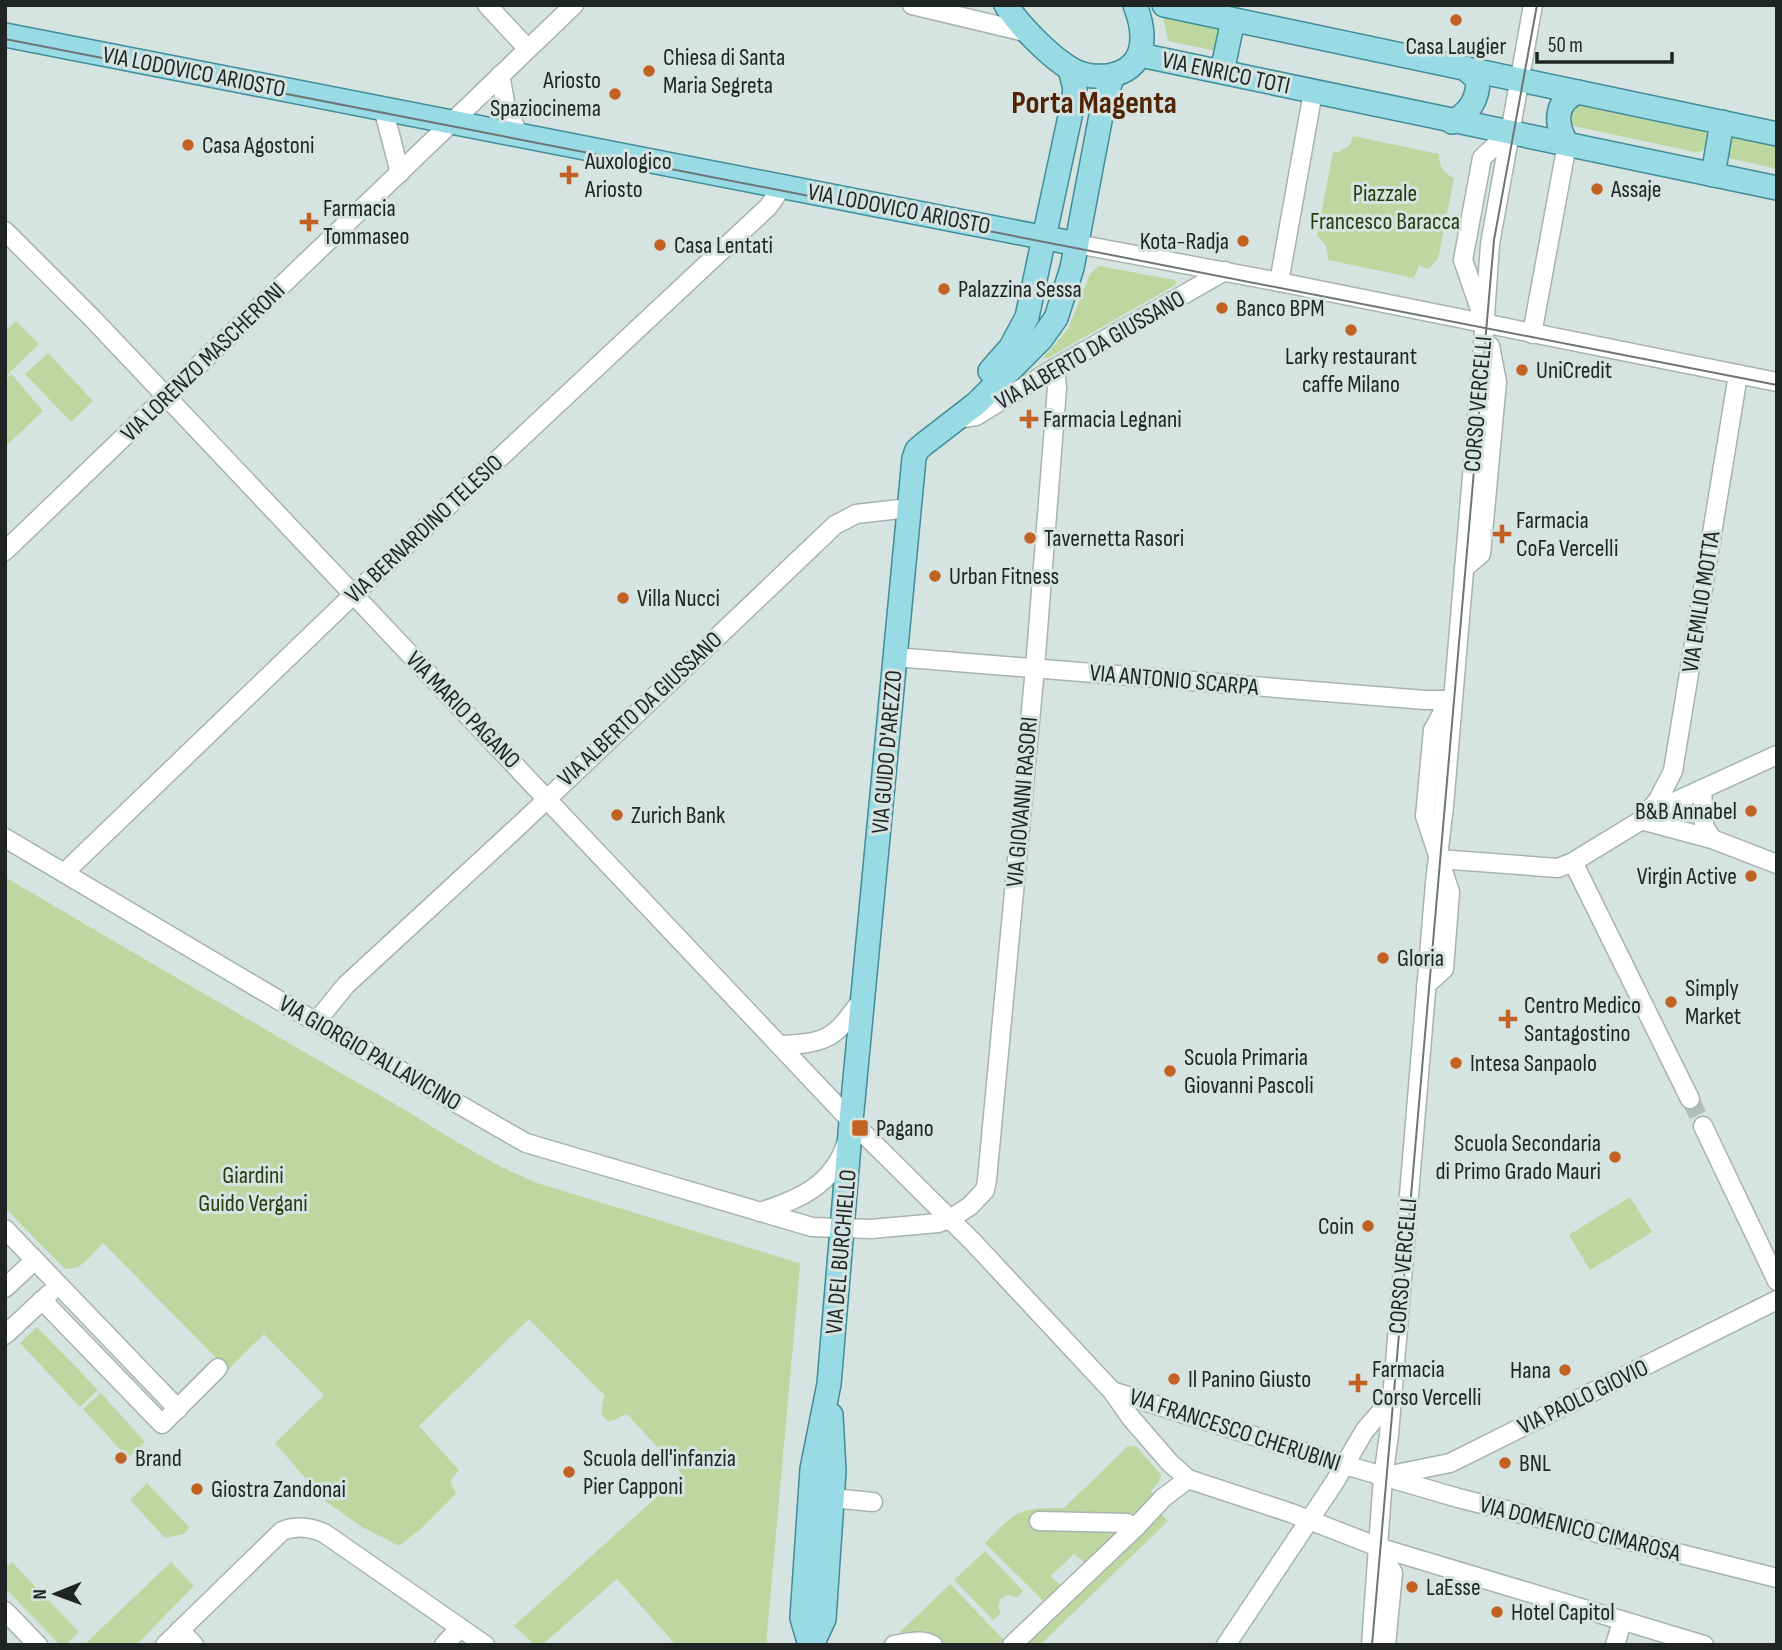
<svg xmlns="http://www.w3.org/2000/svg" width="1782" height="1650" viewBox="0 0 1782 1650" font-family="'Sofia Sans Condensed',sans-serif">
  <rect width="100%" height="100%" fill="#d6e4e1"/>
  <!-- green -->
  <g fill="#bdd7a0">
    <polygon points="1163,17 1221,29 1217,51 1168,41"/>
    <polygon points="1573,103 1703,130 1709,136 1708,146 1702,151 1695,152 1569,125 1562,110"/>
    <path d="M1353,136L1439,154C1439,166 1443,173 1454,178L1438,259L1428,269L1419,265L1414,278L1328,260C1328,250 1326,242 1317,236L1333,152H1339L1350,145Z"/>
    <polygon points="1734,137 1777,145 1777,169 1729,158 1727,155 1730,139"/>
    <polygon points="1099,266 1175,280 1177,284 1048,358 1043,358 1068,329 1090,274"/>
    <polygon points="16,321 39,344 5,377 5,331"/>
    <polygon points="48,353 93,401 71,422 25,374"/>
    <polygon points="11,374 43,411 5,447 5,380"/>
    <path d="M5,877C128,950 251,1021 374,1092C428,1122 479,1160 537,1183L799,1263L800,1267L766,1645H676L617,1579L542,1645H535L514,1626L682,1474L627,1414L609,1422L601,1414L604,1395L529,1319L419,1426L459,1470L450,1481L456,1494L422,1528L399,1546L362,1527L325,1501L275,1443L324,1395L264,1334L228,1370L103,1243C92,1253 80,1274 64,1268L5,1208Z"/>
    <polygon points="1630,1197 1652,1232 1590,1270 1569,1235"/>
    <polygon points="37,1327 98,1390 80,1407 20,1343"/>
    <polygon points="101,1393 145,1442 128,1458 83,1409"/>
    <path d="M1128,1446L1137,1447L1161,1475L1159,1482L1151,1491L1154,1495L1136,1513L1037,1512L1036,1528L1118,1530L1085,1563L1074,1554L1051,1576L1061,1586L1044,1602L985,1543C1018,1510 1016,1508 1064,1508Z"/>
    <polygon points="147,1483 189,1527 184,1534 165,1538 130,1500"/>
    <polygon points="1158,1511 1168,1521 1040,1645 1020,1645"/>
    <polygon points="985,1551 1023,1591 1016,1598 1010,1595 1001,1598 998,1607 1001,1613 993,1620 954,1580"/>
    <polygon points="12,1562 79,1632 66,1645 60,1645 5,1588 5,1568"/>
    <polygon points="171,1562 194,1586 136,1645 84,1645"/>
    <polygon points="950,1584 1004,1640 1000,1645 939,1645 896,1636"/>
  </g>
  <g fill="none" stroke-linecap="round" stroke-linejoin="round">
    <!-- minor-tunnel -->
    <polyline stroke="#b2bebb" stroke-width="18" stroke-dasharray="18 9" stroke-linecap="butt" points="1690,1099 1703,1126"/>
    <!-- minor casing -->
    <g stroke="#a6b3b0" stroke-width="21">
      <g id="minor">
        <polyline points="487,5 528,49"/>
        <polyline points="912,5 1029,33"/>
        <polyline points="500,75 506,107 519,135"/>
        <polyline points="383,108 400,173"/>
        <polyline points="5,231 93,319 851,1121 973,1242 1112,1391 1131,1418 1170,1463 1188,1479 1291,1513 1381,1548 1704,1645"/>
        <polyline points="1077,244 1279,282 1777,382"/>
        <polyline points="1279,282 1313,92"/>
        <polyline points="1481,312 1463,260 1482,158 1509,132"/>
        <polyline points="1532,334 1567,144"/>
        <polyline points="963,418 976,416 1055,368 1225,271"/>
        <polyline points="5,551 574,5"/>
        <polyline points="1464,568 1481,554 1497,382 1490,346"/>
        <polyline points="895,657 1425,700 1452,700"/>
        <polyline points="1702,789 1704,826 1712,839"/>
        <polyline points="1641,820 1658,800 1673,771 1738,375"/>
        <polyline points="1641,820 1712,839 1777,864"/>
        <polyline points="5,838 292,1008 526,1143 812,1227 871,1229 938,1223 950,1219 970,1206 985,1190 987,1180 1035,668 1057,388 1055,368"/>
        <polyline points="1439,859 1558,868 1573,862 1663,807 1777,755"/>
        <polyline points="1573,862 1690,1099"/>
        <polyline points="65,872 353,595 768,207 783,186"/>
        <polyline points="1426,985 1444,969 1450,892 1425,816 1433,730 1445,708 1452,700"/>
        <polyline points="316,1022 346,985 524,821 835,525 856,514 909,508"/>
        <path d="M782,1045C832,1043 835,1036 864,997"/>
        <polyline points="1703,1126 1777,1281"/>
        <path d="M760,1212C798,1200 833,1185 846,1144"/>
        <polyline points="5,1229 178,1409"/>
        <polyline points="5,1288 35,1260"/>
        <polyline points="42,1300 162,1424 218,1368"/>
        <polyline points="5,1335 49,1294"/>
        <polyline points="1112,1391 1345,1465 1458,1498 1777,1578"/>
        <polyline points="1386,1476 1450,1463 1777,1300"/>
        <polyline points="832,1498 873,1502"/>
        <polyline points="1039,1521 1127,1523 1136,1527"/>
        <polyline points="1379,1548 1393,1573 1386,1645"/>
        <polyline points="5,1611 38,1645"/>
        <polyline points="180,1630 194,1645"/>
        <path d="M165,1645L282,1531C297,1525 310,1527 324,1533L485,1645"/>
        <polyline points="444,1645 460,1628"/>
        <path d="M894,1645C907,1643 921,1638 933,1645"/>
        <polyline points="1012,1645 1136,1527 1163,1498 1188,1479"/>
        <polyline points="1226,1645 1334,1483 1365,1430 1392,1399"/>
        <polyline points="1371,1645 1383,1477 1389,1435 1435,883 1444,806 1482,359 1490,244 1533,5"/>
        <polyline points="1615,1645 1622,1622"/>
      </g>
    </g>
    <!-- major casing -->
    <g stroke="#418c96" stroke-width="26">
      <g id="major">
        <path d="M1006,5C1019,25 1050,57 1071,69C1082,76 1094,77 1107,76C1147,70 1147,36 1135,5"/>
        <polyline points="1164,5 1777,134"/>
        <polyline points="5,35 1077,244"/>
        <polyline points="1140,55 1777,188"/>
        <polyline points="1222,72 1233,20"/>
        <path d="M1452,122C1469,113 1478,100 1478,80L1465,68"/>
        <path d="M1567,144C1555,124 1554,102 1578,92"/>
        <polyline points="1713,175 1722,122"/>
        <polyline points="990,371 1011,347 1027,317 1071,112 1075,89 1070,69"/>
        <polyline points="810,1645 802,1618 812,1469 829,1384 851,1121 914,458 917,450 924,444 977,403 1041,339 1056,318 1072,268 1103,105 1113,75"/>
        <polyline points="812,1645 824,1619 834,1471 831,1415"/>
      </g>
    </g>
    <!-- minor -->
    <use href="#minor" stroke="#fff" stroke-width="18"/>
    <!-- major -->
    <use href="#major" stroke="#98dbe5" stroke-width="23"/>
    <!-- tram -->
    <g stroke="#6d7674" stroke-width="2">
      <polyline points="5,39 1777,385"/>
      <polyline points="1372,1645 1494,240 1537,5"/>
    </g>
  </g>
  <!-- markers -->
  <g fill="#c26122" stroke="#d6e4e1" stroke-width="2.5">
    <circle cx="1456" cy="20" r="7"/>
    <circle cx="649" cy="71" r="7"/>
    <circle cx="615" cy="94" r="7"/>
    <circle cx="188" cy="145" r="7"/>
    <path d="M565.5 164.5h7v7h7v7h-7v7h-7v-7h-7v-7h7z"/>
    <circle cx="1597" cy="189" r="7"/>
    <path d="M305.5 211.5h7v7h7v7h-7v7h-7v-7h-7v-7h7z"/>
    <circle cx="1243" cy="241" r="7"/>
    <circle cx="660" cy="245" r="7"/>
    <circle cx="944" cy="289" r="7"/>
    <circle cx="1222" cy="308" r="7"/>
    <circle cx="1351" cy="330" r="7"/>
    <circle cx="1522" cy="370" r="7"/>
    <path d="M1025.5 408.5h7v7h7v7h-7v7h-7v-7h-7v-7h7z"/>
    <path d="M1498.5 523.5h7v7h7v7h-7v7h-7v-7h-7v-7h7z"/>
    <circle cx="1030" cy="538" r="7"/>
    <circle cx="935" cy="576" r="7"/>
    <circle cx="623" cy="598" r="7"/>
    <circle cx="1751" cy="811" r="7"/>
    <circle cx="617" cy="815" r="7"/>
    <circle cx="1751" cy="876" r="7"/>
    <circle cx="1383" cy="958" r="7"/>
    <circle cx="1671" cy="1002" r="7"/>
    <path d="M1504.5 1008.5h7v7h7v7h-7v7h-7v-7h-7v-7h7z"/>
    <circle cx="1456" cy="1063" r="7"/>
    <circle cx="1170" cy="1071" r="7"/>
    <rect x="851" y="1119" width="18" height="18" rx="3.5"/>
    <circle cx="1615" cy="1157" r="7"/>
    <circle cx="1368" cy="1226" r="7"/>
    <circle cx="1565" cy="1370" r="7"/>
    <circle cx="1174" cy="1379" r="7"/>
    <path d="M1354.5 1372.5h7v7h7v7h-7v7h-7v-7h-7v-7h7z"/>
    <circle cx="121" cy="1458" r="7"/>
    <circle cx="1505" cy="1463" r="7"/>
    <circle cx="569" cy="1472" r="7"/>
    <circle cx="197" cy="1489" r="7"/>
    <circle cx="1412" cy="1587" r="7"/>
    <circle cx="1497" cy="1612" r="7"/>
  </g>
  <g text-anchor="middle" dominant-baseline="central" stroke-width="6" stroke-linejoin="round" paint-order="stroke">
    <!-- poi labels -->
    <g font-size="24" fill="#202524" stroke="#d6e4e1" text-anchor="start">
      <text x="1456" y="46" text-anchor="middle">Casa Laugier</text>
      <text x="663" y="57">Chiesa di Santa<tspan x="663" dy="28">Maria Segreta</tspan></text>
      <text x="601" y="80" text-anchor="end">Ariosto<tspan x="601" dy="28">Spaziocinema</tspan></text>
      <text x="202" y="145">Casa Agostoni</text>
      <text x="585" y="161">Auxologico<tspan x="585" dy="28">Ariosto</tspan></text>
      <text x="1611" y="189">Assaje</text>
      <text x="323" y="208">Farmacia<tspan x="323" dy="28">Tommaseo</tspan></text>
      <text x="1229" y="241" text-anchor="end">Kota-Radja</text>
      <text x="674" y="245">Casa Lentati</text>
      <text x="958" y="289">Palazzina Sessa</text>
      <text x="1236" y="308">Banco BPM</text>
      <text x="1351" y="356" text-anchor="middle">Larky restaurant<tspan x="1351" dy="28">caffe Milano</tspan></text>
      <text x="1536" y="370">UniCredit</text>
      <text x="1043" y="419">Farmacia Legnani</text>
      <text x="1516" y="520">Farmacia<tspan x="1516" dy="28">CoFa Vercelli</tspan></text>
      <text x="1044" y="538">Tavernetta Rasori</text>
      <text x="949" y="576">Urban Fitness</text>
      <text x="637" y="598">Villa Nucci</text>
      <text x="1737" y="811" text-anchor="end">B&amp;B Annabel</text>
      <text x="631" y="815">Zurich Bank</text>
      <text x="1737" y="876" text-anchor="end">Virgin Active</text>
      <text x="1397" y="958">Gloria</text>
      <text x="1685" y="988">Simply<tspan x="1685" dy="28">Market</tspan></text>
      <text x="1524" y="1005">Centro Medico<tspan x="1524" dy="28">Santagostino</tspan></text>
      <text x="1184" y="1057">Scuola Primaria<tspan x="1184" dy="28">Giovanni Pascoli</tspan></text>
      <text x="1470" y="1063">Intesa Sanpaolo</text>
      <text x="876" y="1128">Pagano</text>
      <text x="1601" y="1143" text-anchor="end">Scuola Secondaria<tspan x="1601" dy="28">di Primo Grado Mauri</tspan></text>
      <text x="1354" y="1226" text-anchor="end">Coin</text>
      <text x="1372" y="1369">Farmacia<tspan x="1372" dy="28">Corso Vercelli</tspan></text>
      <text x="1551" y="1370" text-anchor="end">Hana</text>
      <text x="1188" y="1379">Il Panino Giusto</text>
      <text x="135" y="1458">Brand</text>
      <text x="583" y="1458">Scuola dell'infanzia<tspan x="583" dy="28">Pier Capponi</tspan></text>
      <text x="1519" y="1463">BNL</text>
      <text x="211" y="1489">Giostra Zandonai</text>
      <text x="1426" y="1587">LaEsse</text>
      <text x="1511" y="1612">Hotel Capitol</text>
    </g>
    <!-- street labels -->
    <g font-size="24" fill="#202524" stroke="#d6e4e1">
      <text transform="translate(194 72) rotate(11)">VIA LODOVICO ARIOSTO</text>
      <text transform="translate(1226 73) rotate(12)">VIA ENRICO TOTI</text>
      <text transform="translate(899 209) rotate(11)">VIA LODOVICO ARIOSTO</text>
      <text transform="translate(1090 350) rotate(-30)">VIA ALBERTO DA GIUSSANO</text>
      <text transform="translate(203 362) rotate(-44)">VIA LORENZO MASCHERONI</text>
      <text transform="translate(1478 404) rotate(-85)">CORSO VERCELLI</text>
      <text transform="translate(424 529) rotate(-43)">VIA BERNARDINO TELESIO</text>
      <text transform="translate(1701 602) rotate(-81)">VIA EMILIO MOTTA</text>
      <text transform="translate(1174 680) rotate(5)">VIA ANTONIO SCARPA</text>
      <text transform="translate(640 709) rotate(-43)">VIA ALBERTO DA GIUSSANO</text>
      <text transform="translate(463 710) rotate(46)">VIA MARIO PAGANO</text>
      <text transform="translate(887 752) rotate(-85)">VIA GUIDO D'AREZZO</text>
      <text transform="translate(1022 802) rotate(-85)">VIA GIOVANNI RASORI</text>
      <text transform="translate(370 1053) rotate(30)">VIA GIORGIO PALLAVICINO</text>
      <text transform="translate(841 1252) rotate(-85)">VIA DEL BURCHIELLO</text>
      <text transform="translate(1403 1266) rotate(-85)">CORSO VERCELLI</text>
      <text transform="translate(1583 1397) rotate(-26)">VIA PAOLO GIOVIO</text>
      <text transform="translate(1235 1430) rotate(18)">VIA FRANCESCO CHERUBINI</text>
      <text transform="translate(1580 1529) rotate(14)">VIA DOMENICO CIMAROSA</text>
    </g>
    <!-- park labels -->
    <g font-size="24" fill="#27390f" stroke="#d6e4e1">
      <text x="1385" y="193">Piazzale<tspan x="1385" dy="28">Francesco Baracca</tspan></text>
      <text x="253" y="1175">Giardini<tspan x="253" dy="28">Guido Vergani</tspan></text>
    </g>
    <!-- district labels -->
    <g font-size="32" font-weight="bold" fill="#512305" stroke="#d6e4e1">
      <text x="1094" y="103">Porta Magenta</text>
    </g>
  </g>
  <!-- border -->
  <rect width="1782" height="1650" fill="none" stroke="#202524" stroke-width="14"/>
  <!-- north arrow -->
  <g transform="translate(56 1594) rotate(269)" stroke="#d6e4e1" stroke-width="5" paint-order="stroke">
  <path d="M0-5L12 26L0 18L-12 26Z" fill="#202524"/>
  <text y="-10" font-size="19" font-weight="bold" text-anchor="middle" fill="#202524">N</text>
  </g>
  <!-- scale -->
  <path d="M1537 52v10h135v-10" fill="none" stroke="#202524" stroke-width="3.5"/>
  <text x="1548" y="52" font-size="21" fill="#202524" stroke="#d6e4e1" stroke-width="5" paint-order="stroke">50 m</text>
</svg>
